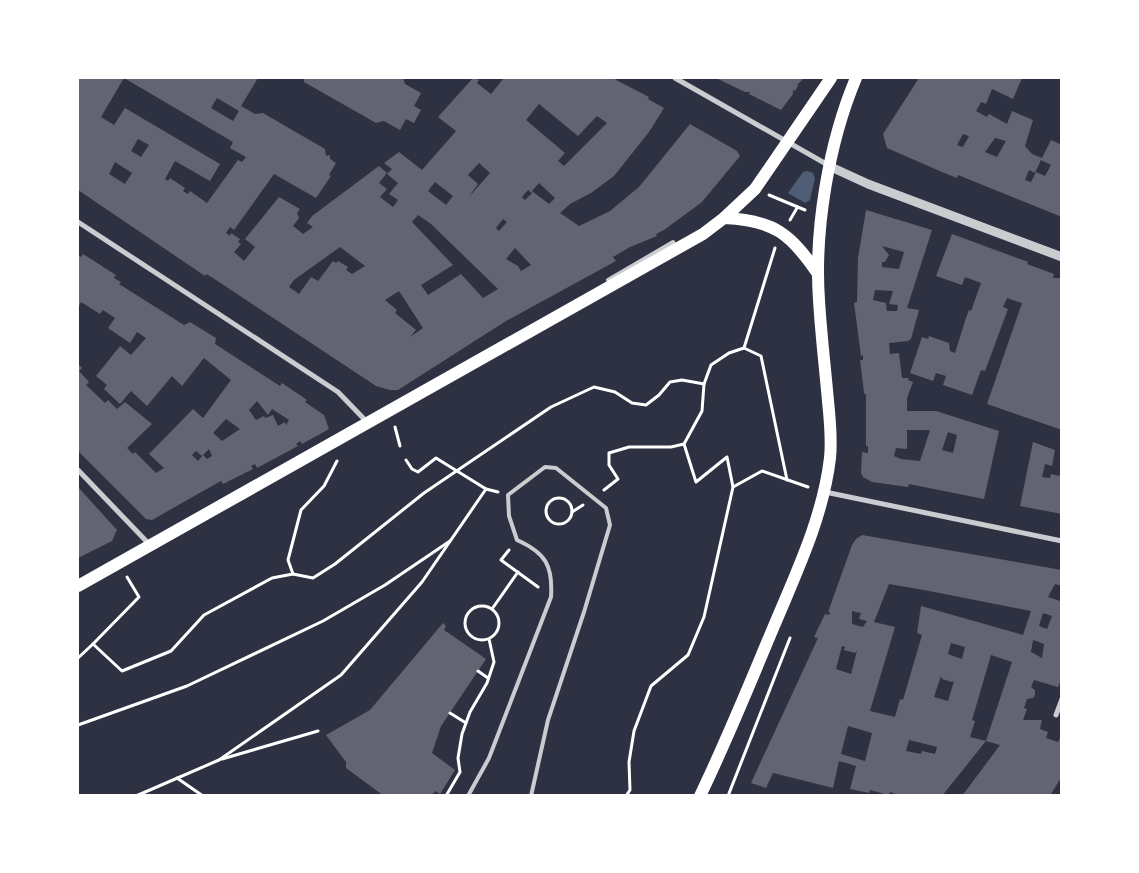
<svg xmlns="http://www.w3.org/2000/svg" width="1139" height="873" viewBox="0 0 1139 873" font-family="'DejaVu Sans',sans-serif">
  <rect width="100%" height="100%" fill="#2d3142"/>
  <!-- water -->
  <polygon fill="#4f5d75" points="807,171 813,173 815,178 810,200 805,203 788,193 803,172"/>
  <!-- building -->
  <g fill="#626471" fill-rule="evenodd">
    <path d="M78,78H258L241,106L255,114L263,113L325,149L326,156L330,155V159L336,163L329,175L331,176L316,198L274,174L234,230L230,227L226,233L230,236L231,233L240,239L238,242L241,244L234,252L244,261L255,247L245,239L279,197L300,209L297,213L299,218L293,226L303,234L313,227L307,223L312,216L379,166L387,173L379,183L387,189L380,197L393,207L398,200L389,194L398,183L387,174L392,169L384,163L399,152L422,170L456,131L438,117L473,78L479,80L477,83L491,94L503,79L502,78H615L616,80L649,97L648,99L664,108L649,132L614,176L591,193L570,204L560,213L579,226L610,211L639,187L690,124L737,151L740,156L702,202L664,230L656,234L657,236L630,247L613,257L616,261L506,321L398,390H390L376,386L213,278L206,274L205,276L78,190ZM124,78L233,142L230,148L246,157L242,162L238,160L207,203L190,191L188,194L183,191L185,188L170,178L168,181L165,179L175,161L210,181L220,164L125,108L114,125L101,117ZM217,98L239,111L233,121L211,108ZM539,104L578,136L597,116L607,123L564,166L558,161L565,153L526,120ZM138,139L149,145L141,157L131,151ZM115,162L132,173L125,184L109,174ZM479,163L490,173L468,198L478,184L468,175ZM435,182L453,196L446,205L428,191ZM539,183L555,198L549,204L532,191ZM528,190L532,193L525,200L522,197ZM418,215L431,224L498,289L483,298L461,274L428,295L421,285L453,265L412,222ZM503,219L507,222L499,231L496,228ZM340,247L365,266L352,274L346,270L348,267L338,261L336,263L333,261L318,281L311,277L299,294L289,287L294,280ZM515,248L531,265L521,271L518,266L506,259ZM399,291L423,328L410,337L416,330L395,313L397,310L385,300Z"/>
    <polygon points="304,78 403,78 405,84 421,93 414,106 421,110 414,123 406,119 400,130 384,121 376,123 304,82"/>
    <polygon points="716,78 802,78 803,79 797,85 798,86 795,91 793,90 793,94 781,110 749,94 750,92 745,92"/>
    <path d="M919,78H1022L1013,99L992,89L986,104L981,102L976,111L987,117L989,114L1007,124L1012,111L1033,120L1025,146L1032,154L1042,158L1051,140L1062,145V217L958,175L957,178L942,172L887,148L883,134ZM963,134L969,136L963,147L957,145ZM995,138L1006,141L997,157L985,152ZM1041,160L1051,165L1045,176L1036,172L1031,182L1025,180L1029,170L1035,173Z"/>
    <path d="M866,210L932,230L907,308L919,310L911,339L908,341L889,343L890,354L899,353L902,378H909L908,380L913,382L907,398V411H936L999,431L984,499L909,484L908,487L872,482L863,477L861,473L862,452L868,453V446H866V395L864,393L860,360H863V355L861,356L854,303L857,302L858,258ZM882,246L904,252L899,269L882,267V262H885L889,255ZM875,290L893,291L889,304L898,305L897,311H887L886,303L873,300ZM907,430H930L920,461L901,459L894,456L896,448L907,449ZM948,432L957,435L953,453L942,450Z"/>
    <polygon points="952,234 1028,262 1027,264 1054,274 1053,278 1062,278 1062,430 987,404 1022,303 1007,298 1003,307 1008,309 985,371 981,370 972,395 943,385 946,376 936,373 933,381 910,373 922,337 928,339 929,336 949,343 950,351 955,353 966,318 969,310 971,311 981,283 965,277 962,285 936,276"/>
    <path d="M83,254L116,275L114,278L121,282L119,284L184,325L190,322L216,338L215,344L280,386L282,383L307,400L305,402L324,415L329,429L302,444L300,441L296,444L298,446L257,468L255,464L251,466L253,469L223,484L221,481L219,482L152,520L146,519L78,451V364L82,368L79,371L89,382L86,385L105,403L108,400L117,409L125,402L152,424L127,448L133,454L135,452L156,473L164,468L149,454L193,409L203,418L231,380L204,358L182,386L172,376L147,406L131,391L120,404L104,389L107,385L96,376L120,346L131,355L146,338L137,332L130,343L108,328L115,318L103,310L100,314L81,302L78,308V255L81,257ZM257,401L268,415L272,409L289,420L286,425L285,422L278,426L273,415L265,418L264,416L256,420L249,410ZM226,419L240,429L222,441L213,433ZM209,449L212,456L207,459L203,455L198,461L192,455L196,451L202,456Z"/>
    <polygon points="1033,442 1055,450 1052,466 1045,464 1042,477 1050,478 1051,474 1059,476 1062,470 1062,514 1020,506"/>
    <polygon points="78,487 117,530 112,541 78,558"/>
    <path d="M862,535L1062,570V586L1055,584L1048,597L1060,601L1062,597V677L1058,687L1034,680L1031,687L1035,690V695L1033,698L1027,699L1024,708L1027,709L1023,720H1042L1040,729L1048,732L1046,738L1058,742L1062,734V776L1051,794L1054,796H962L1000,745L986,741L1012,662L991,655L972,720L975,721L970,737L986,741L942,796H902L890,792L889,795L870,790L869,793L850,789L856,766L839,761L833,788L773,773L766,788L751,783L818,638L814,637L825,614L829,615L830,612H828L852,545L856,539ZM889,584L924,590L1031,611L1023,635L921,606L917,633L922,635L903,700L900,699L895,717L870,711L895,627L874,622ZM852,611L861,613L859,619L867,621L863,627L852,624ZM1043,613L1052,616L1047,629L1039,626ZM1033,640L1044,644L1042,658L1031,652ZM951,643L965,647L962,659L948,654ZM842,646L845,647L844,650L855,653L857,651L851,674L836,669ZM941,676L942,679L952,682L954,681L948,701L934,697ZM848,726L872,733L865,761L841,754ZM909,740L937,747L935,754L922,751L921,754L906,751Z"/>
    <polygon points="443,623 446,626 444,630 486,659 441,726 432,753 455,770 440,794 435,791 431,796 384,796 346,768 346,762 326,735 370,710"/>
  </g>
  <g fill="none" stroke-linecap="round" stroke-linejoin="round">
    <!-- path -->
    <g stroke="#fff" stroke-width="3">
      <polyline points="769,195 805,210"/>
      <polyline points="790,220 797,208"/>
      <polyline points="744,348 761,356 787,480"/>
      <polyline points="395,427 400,446"/>
      <polyline points="406,460 412,469 418,472 436,458 486,489"/>
      <polyline points="733,487 762,471 808,487"/>
      <polyline points="604,490 618,479 609,465 609,453 629,447 671,447 684,444 702,411 704,384 711,365 729,353 744,348 775,248"/>
      <circle cx="559" cy="511" r="13"/>
      <polyline points="572,512 583,505"/>
      <polyline points="509,550 501,560 538,587"/>
      <polyline points="293,574 313,578 335,564 424,493 551,407 594,387 615,392 632,403 646,405 659,395 670,382 682,380 704,384"/>
      <circle cx="482" cy="623" r="17"/>
      <polyline points="492,609 518,572"/>
      <polyline points="93,644 139,597 127,577"/>
      <polyline points="78,658 93,644 122,671 171,651 204,615 272,578 293,574 288,560 301,510 324,486 337,461"/>
      <polyline points="478,671 488,678"/>
      <polyline points="450,713 466,723"/>
      <polyline points="78,725 187,686 323,621 385,585 450,541"/>
      <polyline points="222,759 318,731"/>
      <polyline points="177,778 203,796"/>
      <polyline points="136,796 219,760 341,675 422,582 486,489 498,492"/>
      <polyline points="446,796 460,772 458,758 462,734 470,712 487,683 494,662 489,639"/>
      <polyline points="626,796 630,790 629,762 634,731 651,686 688,655 704,617 733,487 727,457 696,482 684,444"/>
      <polyline points="728,796 790,638"/>
    </g>
    <!-- service -->
    <g stroke="#caccd0" stroke-width="4">
      <polyline points="608,280 673,242 676,248"/>
      <path d="M468,796L489,758L551,597C553,566 546,553 517,540L509,516L508,495L545,467L556,468L606,508L610,525L584,612L548,720L531,796"/>
    </g>
    <!-- minor -->
    <g stroke="#caccd0" stroke-width="5">
      <polyline points="675,78 828,165"/>
      <polyline points="78,222 338,392 367,422"/>
      <polyline points="78,470 150,545"/>
      <polyline points="825,492 1062,541"/>
      <polyline points="1056,715 1062,699"/>
    </g>
    <!-- tertiary -->
    <polyline stroke="#caccd0" stroke-width="9" points="831,167 868,184 1062,257"/>
    <!-- primary -->
    <g stroke="#fff" stroke-width="12">
      <path d="M724,218C774,220 791,234 818,274"/>
      <polyline points="78,586 703,234 724,218 755,189 831,78"/>
      <path d="M700,796C727,740 750,683 774,626C797,571 823,517 830,458C832,439 830,420 828,401C825,367 821,334 819,300C814,229 829,142 856,78"/>
    </g>
  </g>
  <!-- border -->
  <rect width="1139" height="873" fill="none" stroke="#ffffff" stroke-width="158"/>
</svg>
